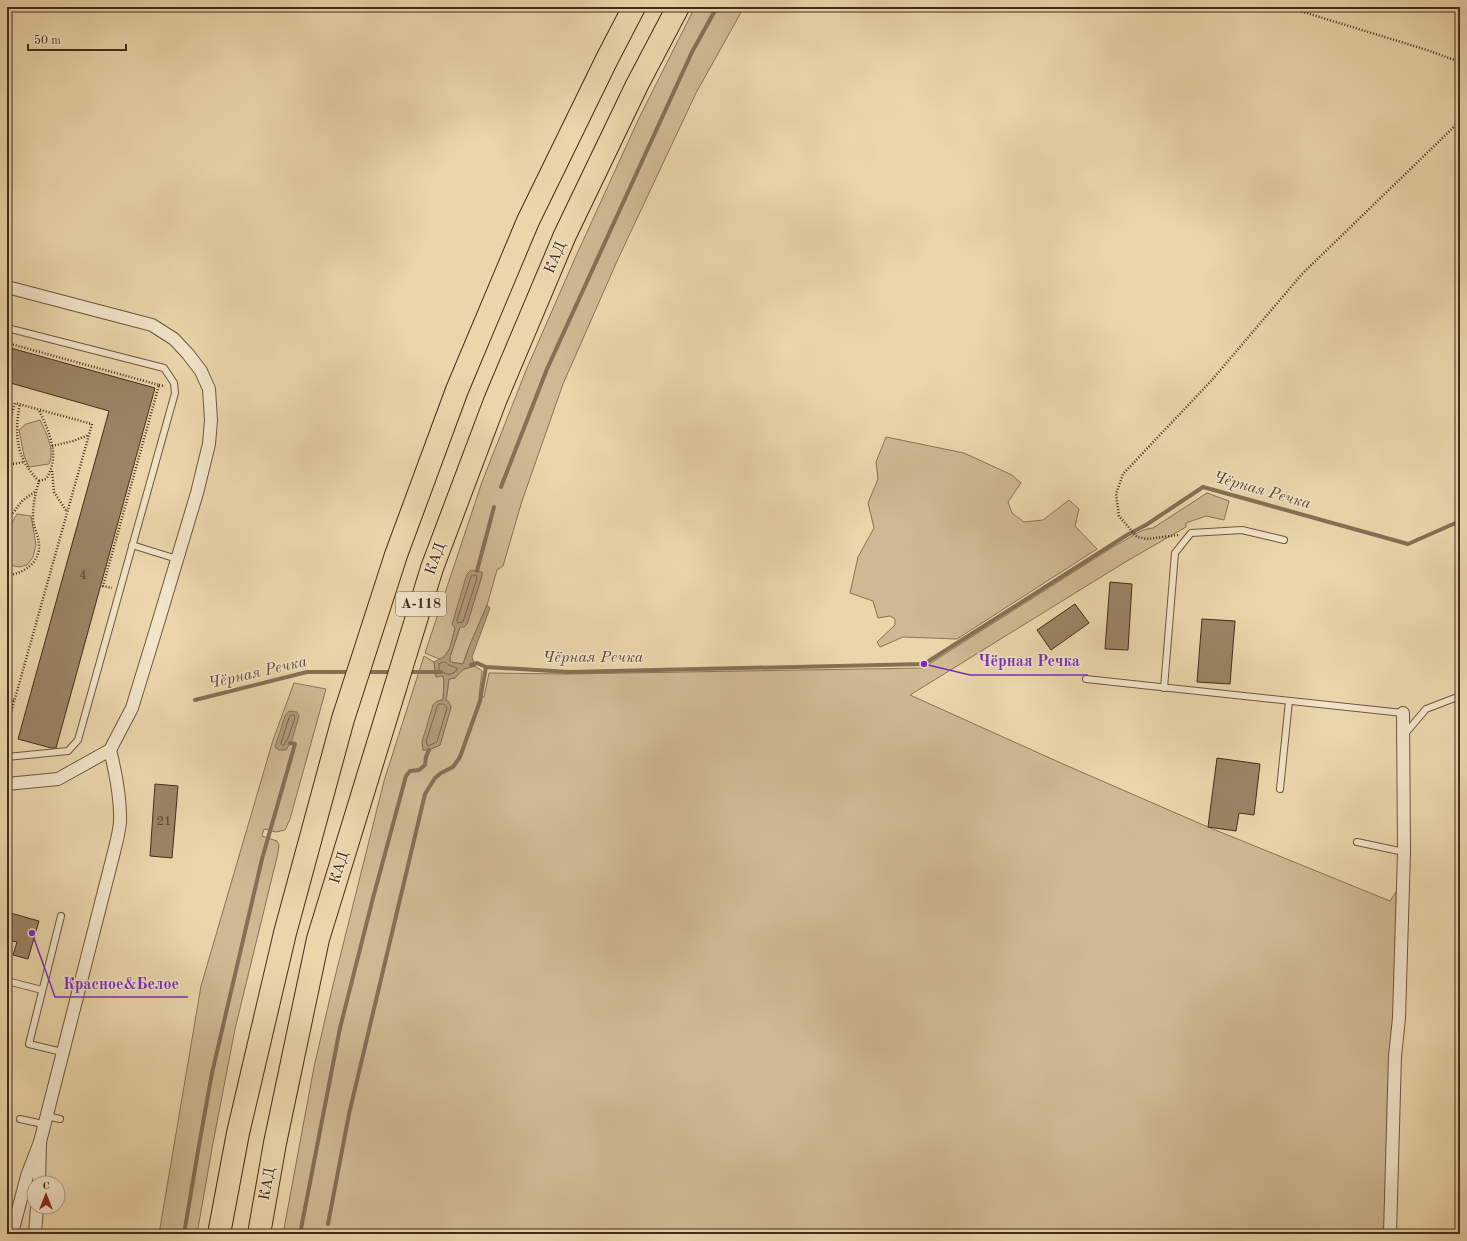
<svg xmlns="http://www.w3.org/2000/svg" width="1467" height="1241" viewBox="0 0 1467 1241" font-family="'Old Standard TT',serif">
  <rect width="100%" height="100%" fill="#ebd6ac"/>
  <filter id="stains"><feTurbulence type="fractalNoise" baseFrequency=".005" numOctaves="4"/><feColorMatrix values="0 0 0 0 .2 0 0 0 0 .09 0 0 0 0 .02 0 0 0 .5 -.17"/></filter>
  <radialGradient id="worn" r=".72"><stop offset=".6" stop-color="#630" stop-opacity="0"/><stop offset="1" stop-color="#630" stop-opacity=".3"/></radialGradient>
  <!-- green -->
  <g fill="#cfb993" stroke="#8a7256">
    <polygon points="695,7 744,7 696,93 618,259 563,384 522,501 503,566 497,570 487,605 469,647 463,664 450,662 450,657 460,627 467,624 482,576 482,572 452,624 455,628 450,648 444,657 439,659 425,653 482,482 527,368 576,256 640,116"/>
    <path d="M40,420C46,433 55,449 49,464L29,467L24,456L19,430L26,424Z"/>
    <polygon points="886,437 964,453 1012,475 1021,483 1008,502 1012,513 1024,522 1043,520 1069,500 1079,509 1075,526 1097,549 957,639 903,637 880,647 877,642 895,625 895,619 890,616 878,618 873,601 850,593 858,557 874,528 868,503 878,479 876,462"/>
    <path d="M1207,493L1229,501L1224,520L1206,516L1186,523V527L1127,561L910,695L1063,764L1208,827L1390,901L1396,892L1397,931L1384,1234H283L314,1067L333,985L384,781L424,656L434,662L436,676H443L444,681L443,700H440L423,750H429L440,745L451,707L448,701H446L449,679L455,678L464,669L475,666L482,671L479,696L484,697L489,673L565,674L923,668L1116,545C1128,540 1139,529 1153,528Z"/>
    <path d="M17,514L31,516L36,545L33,557L27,565L19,567L10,565C2,553 9,525 17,514Z"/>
    <polygon points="294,683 326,689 290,819 285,830 276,832 264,829 262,836 277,841 279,845 278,853 235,1029 213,1143 197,1234 159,1234 201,986 273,740"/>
  </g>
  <!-- water -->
  <g fill="#b29c7a" stroke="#866f53">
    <polygon points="471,570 482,572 482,575 467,624 464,627 460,627 450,657 450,662 463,664 469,647 487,605 490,608 472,657 475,666 464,669 455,678 449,679 446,701 448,701 451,707 440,745 429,750 423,750 422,742 433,705 437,701 443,700 444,681 443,676 436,677 434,662 444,657 450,648 455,628 452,624 467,574"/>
    <polygon points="289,711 297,712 299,716 292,740 286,750 279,750 275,747 285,716"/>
  </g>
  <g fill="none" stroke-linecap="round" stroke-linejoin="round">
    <!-- shore -->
    <g stroke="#7b6449" stroke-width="1">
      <polygon points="472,575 476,575 477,578 463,622 458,623 457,621"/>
      <path d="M445,662L449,665L457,668V670C450,677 447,674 439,671V664Z"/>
      <polygon points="439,704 444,704 447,708 437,742 428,746 426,742 437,707"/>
      <polygon points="291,715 294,715 295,718 288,738 284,745 282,745 281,743 289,718"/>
    </g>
    <!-- stream -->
    <g stroke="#866f53" stroke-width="4">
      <polyline points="501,487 547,369 692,52 717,7"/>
      <polyline points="477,571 494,507"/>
      <polyline points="471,665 477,663 486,667 569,672 924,664 1127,535 1146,525 1203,487 1408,544 1460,521"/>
      <polyline points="365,672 393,672"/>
      <polyline points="407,672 441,672"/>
      <polyline points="195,700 307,672 351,672"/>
      <polyline points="328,1224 349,1114 425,794 435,778 441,773 453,767 460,757 480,701 486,667"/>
      <polyline points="184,1234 199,1145 212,1073 262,859 295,744 290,743"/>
      <polyline points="300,1234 340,1028 373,898 406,776 410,771 419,770 425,765 426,757 429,750"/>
    </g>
  </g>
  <!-- building -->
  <g fill="#9b8465" stroke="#442c18">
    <polygon points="7,347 155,388 56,748 51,748 18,739 109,411 7,382"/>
    <polygon points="1110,582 1132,584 1128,650 1105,649"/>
    <polygon points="1075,604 1089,623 1051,650 1037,630"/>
    <polygon points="1202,619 1235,621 1230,684 1197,682"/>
    <polygon points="1217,758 1260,764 1254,815 1239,813 1236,831 1208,827"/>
    <polygon points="155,784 178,786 172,858 150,856"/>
    <polygon points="7,912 39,921 28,959 13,955 17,942 7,940"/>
  </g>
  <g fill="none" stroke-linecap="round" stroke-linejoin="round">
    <!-- service casing -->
    <g stroke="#6e563d" stroke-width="8">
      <g id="service">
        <polyline points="7,328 164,368 174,383 175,393 78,740 68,751 7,757"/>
        <polyline points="132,545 177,559"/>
        <polyline points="1086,679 1403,713"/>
        <polyline points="1164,688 1175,553 1191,533 1242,530 1284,540"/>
        <polyline points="1404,735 1426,709 1460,696"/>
        <polyline points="1280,789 1289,701"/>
        <polyline points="1357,842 1404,852"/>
        <polyline points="61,916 29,1044 62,1052"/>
        <polyline points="7,981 42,990"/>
        <polyline points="46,1116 60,1119"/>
        <polyline points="20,1119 43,1124"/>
      </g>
    </g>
    <!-- minor casing -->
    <g stroke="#6e563d" stroke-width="14">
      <g id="minor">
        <polyline points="7,287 152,325 174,339 188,354 201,371 209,389 211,420 209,444 197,493 158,623 132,708 110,750 58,779 7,784"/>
        <path d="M40,1142L115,848C117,840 119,831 120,823C121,798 116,774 110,750"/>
        <polyline points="12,1233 27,1176 40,1142 39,1183"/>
        <polyline points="35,1234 37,1207"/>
        <polyline points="1390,1234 1395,1056 1399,1018 1404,852 1403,713"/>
      </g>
    </g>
    <!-- motorway casing -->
    <g stroke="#442c18" stroke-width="24">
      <g id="motorway">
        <polyline points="219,1234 238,1133 285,933 343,719 396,555 457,390 528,221 607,59 634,7"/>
        <polyline points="259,1234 275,1143 318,939 432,568 495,401 565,235 637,85 678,7"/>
      </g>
    </g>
    <!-- path -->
    <g stroke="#442c18" stroke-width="2.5" stroke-dasharray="1 2" stroke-linecap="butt">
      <polyline points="1287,7 1427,50 1460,62"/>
      <polyline points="7,343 159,385 103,586 112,588"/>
      <polyline points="159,385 165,386"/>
      <polyline points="7,430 15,403 92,424 7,727"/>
      <polyline points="52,446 73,441 89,435"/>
      <polyline points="7,465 24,462"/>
      <polyline points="52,471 54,492 67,512"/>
      <path d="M39,481L46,479C61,456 49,432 39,410"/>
      <path d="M7,489C9,501 10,514 7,526"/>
      <polyline points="9,518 23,500 36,491"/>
      <polyline points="1178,535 1147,539 1137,537 1119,516 1116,494 1123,474 1211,381 1302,274 1460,121"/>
      <path d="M7,575C23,574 40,563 39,545C39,536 33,527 33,518C33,505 35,494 39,481C16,459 14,434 20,404"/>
      <polyline points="7,699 14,701"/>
    </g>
    <!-- service -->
    <use href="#service" stroke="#f2e4c9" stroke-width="6"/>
    <!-- minor -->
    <use href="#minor" stroke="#f2e4c9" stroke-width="12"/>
    <!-- motorway -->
    <use href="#motorway" stroke="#ebd6ac" stroke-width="22"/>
  </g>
  <g text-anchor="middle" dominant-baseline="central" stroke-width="3" stroke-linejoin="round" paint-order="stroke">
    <!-- number labels -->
    <g font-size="13" fill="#5a422b">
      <text x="83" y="575">4</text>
      <text x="164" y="821">21</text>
    </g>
    <!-- shield labels -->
    <rect fill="#f2e4c9" stroke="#78634d" stroke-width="1" x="396" y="592" width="50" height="24" rx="3"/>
    <g font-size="14" font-weight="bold" fill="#442c18">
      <text x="421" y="604">А-118</text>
    </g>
    <!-- street labels -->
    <g font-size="15" fill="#442c18" stroke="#f2e4c9">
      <text transform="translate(556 258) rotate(-67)">КАД</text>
      <text transform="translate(436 559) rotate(-70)">КАД</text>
      <text transform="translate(340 868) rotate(-73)">КАД</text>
      <text transform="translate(268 1184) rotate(-80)">КАД</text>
    </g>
    <!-- water labels -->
    <g font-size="16" font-style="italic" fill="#604830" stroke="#f2e4c9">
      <text transform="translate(1262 491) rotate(16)">Чёрная Речка</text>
      <text x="593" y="658">Чёрная Речка</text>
      <text transform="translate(258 673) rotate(-13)">Чёрная Речка</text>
    </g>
  </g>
  <!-- callouts -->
  <path fill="none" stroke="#7b2cbf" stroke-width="1.5" d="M924 664L970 675H1088M32 933L55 997H188"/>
  <g fill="#7b2cbf" stroke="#f2e4c9" stroke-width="1.5">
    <circle cx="924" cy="664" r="4"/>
    <circle cx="32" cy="933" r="4"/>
  </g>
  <g font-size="16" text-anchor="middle" font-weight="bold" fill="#7b2cbf" stroke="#f2e4c9" stroke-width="3" stroke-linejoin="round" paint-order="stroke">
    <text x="1029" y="666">Чёрная Речка</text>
    <text x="121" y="989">Красное&amp;Белое</text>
  </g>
  <!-- margin -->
  <rect width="1467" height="1241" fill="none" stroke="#ebd6ac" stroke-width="24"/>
  <rect x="8" y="8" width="1451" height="1225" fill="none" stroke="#442c18" stroke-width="2"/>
  <rect x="12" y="12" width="1443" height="1217" fill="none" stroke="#442c18"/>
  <!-- north arrow -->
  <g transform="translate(46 1195)"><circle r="19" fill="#f2e4c9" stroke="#ac9a82"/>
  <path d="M0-3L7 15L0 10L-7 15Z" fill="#8f2418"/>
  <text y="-6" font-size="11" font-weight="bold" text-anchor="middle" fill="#442c18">С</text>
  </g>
  <!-- scale -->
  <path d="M28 44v6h98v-6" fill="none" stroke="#442c18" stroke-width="2"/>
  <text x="34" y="44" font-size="12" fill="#442c18" stroke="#f2e4c9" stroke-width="3" paint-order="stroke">50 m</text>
  <rect width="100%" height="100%" filter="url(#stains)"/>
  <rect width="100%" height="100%" fill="url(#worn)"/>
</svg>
